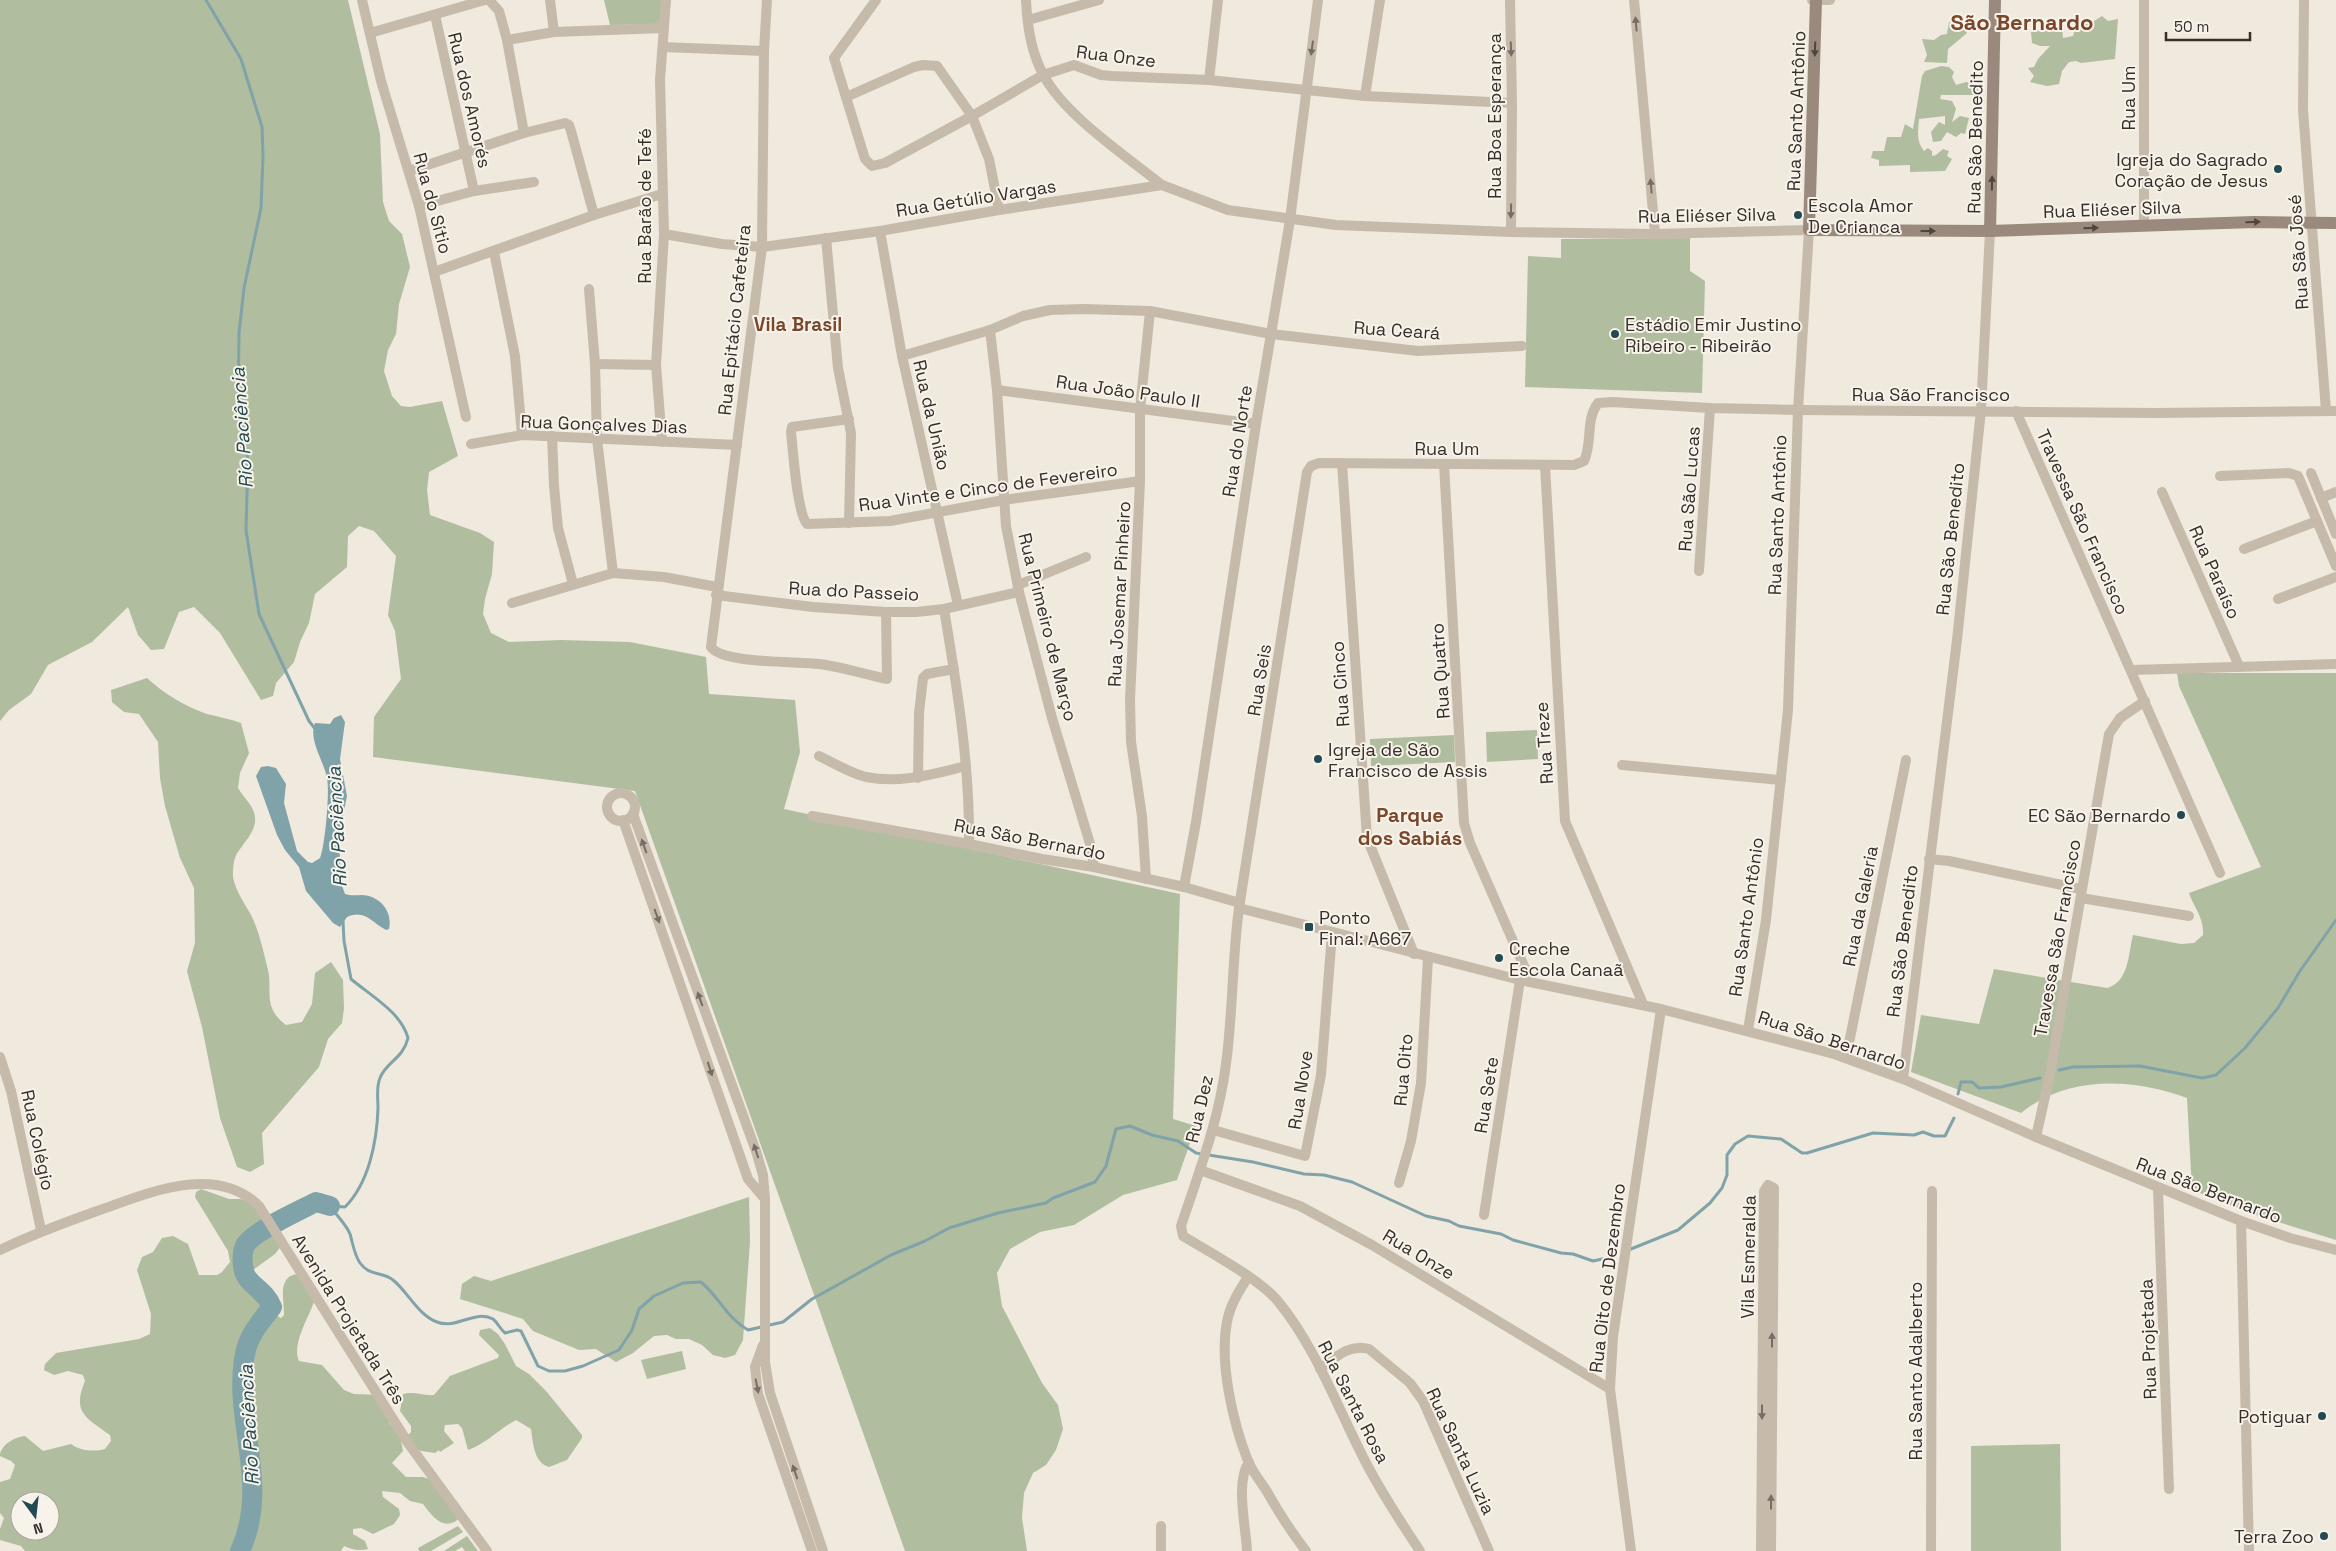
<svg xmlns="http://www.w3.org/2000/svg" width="2336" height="1551" viewBox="0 0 2336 1551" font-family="'Space Grotesk',sans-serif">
  <rect width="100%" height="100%" fill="#f0e9de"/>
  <!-- green -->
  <g fill="#b0bd9f" fill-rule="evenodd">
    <polygon points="0,0 348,0 380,134 383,202 389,221 402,234 410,267 399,304 396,334 388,350 384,371 392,396 401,406 410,407 442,401 458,456 429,472 427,490 430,515 480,533 494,542 492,574 485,599 483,614 491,633 509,642 561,640 630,642 706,657 709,694 795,700 800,752 784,809 1180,894 1173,1119 1196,1126 1177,1180 1123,1195 1074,1225 1040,1232 1010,1249 997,1273 1002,1306 1042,1383 1058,1405 1063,1429 1056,1450 1046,1465 1033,1473 1024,1493 1022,1518 1027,1551 905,1551 635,791 373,757 374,717 401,679 395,631 388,615 396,556 374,531 359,526 348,536 347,567 315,594 309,623 300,642 294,662 276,683 273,696 261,700 220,633 194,607 179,612 164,649 151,650 138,635 128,607 92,642 48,665 31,694 9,710 0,721"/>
    <polygon points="604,0 663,0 661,24 610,25"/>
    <polygon points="2102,16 2108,21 2118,19 2115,59 2081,63 2076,61 2069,62 2062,71 2059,84 2047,86 2030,82 2034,76 2028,68 2034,67 2038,59 2050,46 2040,46 2032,43 2031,32 2062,26 2063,38 2073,36 2076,25 2091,23"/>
    <polygon points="1960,21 1967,33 1948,49 1947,63 1924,62 1927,55 1922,39 1934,40 1941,35 1947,34 1949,22"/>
    <path d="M1941,66L1949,67L1954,72L1952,77L1956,85L1966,82L1978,85V95H1941L1940,99L1952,101L1956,109L1952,122L1960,116L1969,118L1965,134L1961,133L1956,137L1947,132L1941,141L1933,142L1931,132L1939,122L1945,125V116L1919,119C1918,131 1916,141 1924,151L1928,148L1932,151V156L1936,155L1943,149L1949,151L1947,156L1952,159L1945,171L1910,172V165L1879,166V160L1871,158L1873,151H1884L1887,137H1901L1905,124L1913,129L1922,76L1925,71Z"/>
    <polygon points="1690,238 1690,271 1705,281 1702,393 1525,387 1528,256 1561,258 1561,239"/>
    <path d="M2177,673H2336V1240L2256,1215L2192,1190L2187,1098C2133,1078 2068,1075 2021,1113L1911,1072L1921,1015L1979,1024L1994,969L2107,988C2129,982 2128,955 2133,935L2181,944L2194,943L2203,935C2204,917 2194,908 2189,893L2261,867L2179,686Z"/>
    <path d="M147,678C163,693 186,707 207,714C219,717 230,719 241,723L249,753L240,773L238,788C242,795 251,804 253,810C262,830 240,844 235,858C233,863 233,872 233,877C236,892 244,902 251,915C259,931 263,950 267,966C274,990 261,1006 286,1025L302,1022L312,1004L315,973L331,962L343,980L344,1008L342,1023L328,1039L319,1067L262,1133L264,1164L250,1172L237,1167L220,1118L202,1027L187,971L195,943L194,888L180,858L165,806L160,778L158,742L139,714L124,712L112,702L111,690Z"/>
    <polygon points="1537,730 1538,759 1487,762 1486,732"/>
    <polygon points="1454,735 1455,762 1371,766 1370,739"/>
    <path d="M201,1189L229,1199H241L259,1206L282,1245L275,1254L253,1270C250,1284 268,1311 281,1318L284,1315C284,1299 277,1275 299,1274L315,1298C311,1315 291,1343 299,1361L322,1365L344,1390L354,1394L383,1395L390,1409L389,1423L400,1435L403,1451L392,1463L406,1477H423L435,1481L461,1517C444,1533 433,1517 423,1504L410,1501L400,1493L382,1491L383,1497L399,1509L400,1515L394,1524L373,1534L361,1528L353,1529V1534L365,1541L368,1549C359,1551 353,1550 344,1546L341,1551H25L21,1546L0,1540V1529L4,1518L0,1513V1482L10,1479L15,1465L11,1461L0,1456C0,1445 15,1437 25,1436L43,1451L71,1444C80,1451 94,1452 105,1449L111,1441L110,1435C85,1417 72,1412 85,1381L83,1375L68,1371L54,1375L44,1370L45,1364L56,1353L139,1339L150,1334L151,1314L137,1270L142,1257L153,1252L162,1238L173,1236L188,1244L199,1275H217L222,1272L230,1262L228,1251L195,1197L196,1192ZM20,1501H50V1531H20Z"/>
    <polygon points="749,1197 750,1242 743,1340 735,1355 725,1358 713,1355 702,1345 689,1339 676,1339 667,1335 654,1336 633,1353 616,1362 596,1349 579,1350 533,1331 523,1319 460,1299 462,1284 474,1276 491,1281"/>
    <path d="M490,1328L498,1334L505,1344L516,1366L529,1374L546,1391L582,1435V1438L567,1460L549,1467C534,1463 533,1443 531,1429L516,1420C498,1430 487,1443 468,1450L462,1428L458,1424L445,1425L444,1431L454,1443L440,1452L439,1450L435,1453L409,1449L406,1437L411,1432V1426L400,1411L403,1394C414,1391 423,1396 434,1395L450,1376L498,1358L499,1355L479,1335L480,1330Z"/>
    <polygon points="682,1351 686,1369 647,1379 641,1360"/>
    <polygon points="2060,1444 2061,1551 1971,1551 1971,1446"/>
    <polygon points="458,1526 463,1532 431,1551 419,1551 418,1548"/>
    <polygon points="467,1536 478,1551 465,1551 462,1547 455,1551 444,1551"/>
  </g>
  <!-- water -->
  <path fill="#80a3a9" d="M341,715L345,722L340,759L347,796L339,836L341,883L345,894C351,896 356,895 362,895C380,896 393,911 389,929L386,930C371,922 365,909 347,917L340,927L333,923L306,891L299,867L285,850L277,835L256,776L261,767L268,766L276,768L286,784L284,803L297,851L308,862L312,863L320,858C325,847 330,790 327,778C324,761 308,740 315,723L330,724L334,718Z"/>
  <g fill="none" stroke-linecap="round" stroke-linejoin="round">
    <!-- stream -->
    <g stroke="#80a3a9" stroke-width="3">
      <polyline points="206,0 241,59 262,127 263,156 261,208 244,288 239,333 238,406 248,460 246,530 259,614 309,721 316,730"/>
      <polyline points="2059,1070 2073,1067 2140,1066 2202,1078 2216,1075 2245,1048 2278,1008 2300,971 2336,920"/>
      <polyline points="1958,1094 1961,1082 1972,1082 1979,1088 2001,1087 2040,1078"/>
      <path d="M330,1206C336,1215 346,1224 350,1234C353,1244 354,1254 360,1263C370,1277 383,1271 393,1280C408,1292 418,1315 437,1322C456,1330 475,1309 493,1319C498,1323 500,1329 505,1333L517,1330L521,1331L538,1366L549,1371H565L583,1366L619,1350L632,1330L639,1309L654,1296L683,1283L701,1282C719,1297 727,1318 748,1330L783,1322L812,1299L832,1288L891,1255L925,1241L949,1228L998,1213L1046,1203L1053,1198L1095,1182L1106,1166L1116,1129L1130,1126L1152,1135L1178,1141L1196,1153L1253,1162L1304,1174L1324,1175L1352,1182L1426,1216L1449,1221L1459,1226L1501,1234L1513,1240L1561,1253L1573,1254L1593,1261L1612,1257"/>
      <path d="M330,1206L345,1207C369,1183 377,1141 378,1108C378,1098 376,1087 380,1078C386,1062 403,1059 408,1038C401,1012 371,996 351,979L344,941L343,921"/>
      <polyline points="1631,1249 1678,1230 1710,1203 1722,1188 1727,1175 1727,1155 1735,1144 1748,1136 1781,1139 1802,1153 1807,1153 1873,1133 1914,1135 1923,1132 1934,1136 1945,1136 1954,1118"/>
    </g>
    <!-- river -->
    <path stroke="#80a3a9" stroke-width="20" d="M240,1551C271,1484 232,1420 245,1354C248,1336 261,1321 272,1307C266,1291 250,1286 245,1274C242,1266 241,1252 246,1244C256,1230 299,1211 316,1202L330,1206"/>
    <!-- street -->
    <g stroke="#c6bbab" stroke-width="10">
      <polyline points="362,0 381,81 419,206 466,417"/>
      <polyline points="489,0 499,11 507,40 524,133"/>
      <polyline points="550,0 554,32"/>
      <path d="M767,0L764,51L762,247L711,647C722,664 798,661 819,664C842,667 864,674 887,679L886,612"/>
      <polyline points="876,0 834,58 865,159 872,166 885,163 972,116 1043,75 1074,65 1101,75 1112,76 1209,80 1365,96 1512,103"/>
      <path d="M1026,0C1027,24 1031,52 1043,74C1063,114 1126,156 1162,185"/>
      <polyline points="1510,0 1512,103 1511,232"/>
      <polyline points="1634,0 1655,234"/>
      <polyline points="1812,0 1830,0"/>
      <polyline points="2144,0 2144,226"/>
      <polyline points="2304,0 2303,110 2326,411"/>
      <polyline points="435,15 474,191"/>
      <polyline points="1028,20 1099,0"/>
      <polyline points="370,33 485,0"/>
      <polyline points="507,40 554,32 664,28"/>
      <polyline points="663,47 764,51"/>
      <polyline points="1209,80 1218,0"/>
      <polyline points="1365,96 1380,0"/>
      <polyline points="846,97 914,67 923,65 937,66 972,116 989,159 999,210"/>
      <polyline points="409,171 524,133 565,123 569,125 571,131 594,215"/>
      <polyline points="419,206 474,191 534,182"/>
      <polyline points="880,231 902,356 958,605"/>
      <polyline points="664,234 722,244 762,247 880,231 999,210 1162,185 1228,210 1336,225 1511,232 1655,234 1809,230 1798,410 1788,710 1766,920 1748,1030"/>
      <polyline points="826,238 838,368 851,433 849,523"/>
      <polyline points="494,252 515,356 522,435"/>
      <polyline points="434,272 594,215 662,194"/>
      <polyline points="589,289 595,364 597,439 613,573"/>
      <polyline points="990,330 997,390 1006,526 1019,592 1052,718 1091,847 1094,867"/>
      <polyline points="902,356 990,330 1023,316 1050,310 1084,309 1150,311 1271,334 1418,351 1522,346"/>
      <polyline points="595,364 656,365"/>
      <polyline points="997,390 1256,424"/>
      <polyline points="2016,411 2220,873"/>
      <path d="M849,419L792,427L791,432C793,450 797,513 807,524L890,521L1004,500L1140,481"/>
      <polyline points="552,436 554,486 558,528 573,584"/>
      <polyline points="662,442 656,365 664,234 660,80 666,0"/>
      <polyline points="471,444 522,435 737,445"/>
      <polyline points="1342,463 1367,838 1414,954"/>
      <polyline points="1444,464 1464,823 1470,843 1531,982"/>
      <polyline points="1545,465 1565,821 1643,1004"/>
      <polyline points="2311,473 2336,534"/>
      <polyline points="2220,476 2289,473 2298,476 2336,566"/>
      <polyline points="2162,492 2239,666"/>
      <polyline points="2321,498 2336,492"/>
      <polyline points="2244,549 2317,521"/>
      <polyline points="1699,571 1710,408"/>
      <polyline points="1018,585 1086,557"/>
      <polyline points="716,595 813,607 886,612 916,612 944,609 1019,592"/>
      <polyline points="2278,599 2336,577"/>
      <polyline points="512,603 613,573 664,577 717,587"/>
      <path d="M944,609C957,687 970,765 969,844"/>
      <polyline points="2131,670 2336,664"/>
      <path d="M819,756C834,763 850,773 866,777C900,784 933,774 966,766"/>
      <polyline points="1622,765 1781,780"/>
      <polyline points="918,778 919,713 923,678 927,674 954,669"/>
      <circle cx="621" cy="807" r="14"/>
      <polyline points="633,814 756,1151 763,1175 765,1199 765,1362 770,1393 823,1551"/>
      <polyline points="812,816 969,844 1042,859 1094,867 1184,887 1240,903"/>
      <polyline points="623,820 748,1179 765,1199"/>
      <polyline points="1929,859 1949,861 2081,889"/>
      <polyline points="1146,879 1142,816 1131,742 1130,700 1140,481 1140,409 1150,311"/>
      <polyline points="1184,887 1196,822 1256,424 1290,220 1318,0"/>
      <polyline points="2081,898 2189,916"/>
      <polyline points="1239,908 1520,980 1661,1009 1834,1054 1903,1079 2036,1137 2241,1221 2290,1238 2336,1250"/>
      <polyline points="0,1057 11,1091 41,1230"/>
      <polyline points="1846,1058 1906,760"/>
      <polyline points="1903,1079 1957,640 1981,410 1990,231"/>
      <polyline points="1213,1130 1305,1156 1321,1075 1332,933"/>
      <polyline points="2036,1137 2050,1074 2109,734 2120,718 2145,701"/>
      <polyline points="1200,1170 1300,1206 1372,1245 1610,1389"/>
      <polyline points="1399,1183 1411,1141 1421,1083 1428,958"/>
      <polyline points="2158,1189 2169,1489"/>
      <polyline points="1484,1215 1520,980"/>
      <polyline points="2241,1221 2249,1551"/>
      <path d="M0,1250C33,1234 66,1222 100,1210C148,1193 216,1163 259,1206L408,1443L487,1551"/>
      <path d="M1248,1277C1239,1291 1230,1305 1227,1322C1219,1363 1233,1423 1248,1461C1252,1471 1260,1481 1266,1490C1278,1511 1291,1532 1306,1551"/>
      <polyline points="763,1345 755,1367 758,1394 812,1551"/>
      <path d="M1320,1369C1335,1358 1349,1343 1369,1349L1410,1383L1423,1401L1489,1551"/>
      <polyline points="1161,1551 1161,1526"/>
      <path d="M1247,1551C1246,1527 1235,1482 1249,1462"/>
      <path d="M1420,1551C1400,1521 1379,1489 1363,1457C1336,1404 1315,1346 1277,1300C1258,1278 1209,1252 1183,1236L1181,1226C1199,1172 1219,1120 1226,1064C1233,1013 1232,960 1239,908L1307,472L1311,466L1319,463L1574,465L1584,461C1593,442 1585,420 1598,403L1612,402L1710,408L1798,410L2157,413L2336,411"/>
      <polyline points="1631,1551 1610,1389 1613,1337 1661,1009"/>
      <polyline points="1761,1551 1764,1191 1768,1185 1774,1188 1771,1551"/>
      <polyline points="1931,1551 1932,1191"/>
    </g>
    <!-- secondary -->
    <g stroke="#9a8a7d" stroke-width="12">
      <polyline points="1816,0 1809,230 1990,231 2254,222 2336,223"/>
      <polyline points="1990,231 1995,0"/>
    </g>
  </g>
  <!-- one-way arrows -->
  <defs><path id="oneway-solid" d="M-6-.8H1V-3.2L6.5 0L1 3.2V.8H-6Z" transform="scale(1.25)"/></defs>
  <g fill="#766d64">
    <use href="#oneway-solid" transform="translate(1636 24) rotate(-95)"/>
    <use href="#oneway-solid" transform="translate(1312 48) rotate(98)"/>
    <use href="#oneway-solid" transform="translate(1511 49) rotate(88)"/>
    <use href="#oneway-solid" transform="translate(1651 186) rotate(-95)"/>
    <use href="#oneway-solid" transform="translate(1511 211) rotate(91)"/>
    <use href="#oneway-solid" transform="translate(644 846) rotate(-110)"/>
    <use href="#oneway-solid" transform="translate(657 916) rotate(70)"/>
    <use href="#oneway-solid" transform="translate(700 999) rotate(-110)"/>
    <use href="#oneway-solid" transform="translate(710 1069) rotate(72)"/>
    <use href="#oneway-solid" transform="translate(756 1151) rotate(-108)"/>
    <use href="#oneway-solid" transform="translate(1772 1340) rotate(-90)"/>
    <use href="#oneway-solid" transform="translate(757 1386) rotate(79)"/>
    <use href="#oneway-solid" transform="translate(1762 1412) rotate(90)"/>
    <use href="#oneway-solid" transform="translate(795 1472) rotate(-109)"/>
    <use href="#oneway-solid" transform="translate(1771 1502) rotate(-90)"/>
  </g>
  <g fill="#4e453e">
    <use href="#oneway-solid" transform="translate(1815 49) rotate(92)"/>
    <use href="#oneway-solid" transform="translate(1992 183) rotate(-89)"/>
    <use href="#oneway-solid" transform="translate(2253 222) rotate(-1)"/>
    <use href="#oneway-solid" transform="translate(2091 228) rotate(-2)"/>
    <use href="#oneway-solid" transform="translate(1928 231)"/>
  </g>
  <!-- markers -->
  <g fill="#234a52" stroke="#f8f3ea" stroke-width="2">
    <circle cx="2278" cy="169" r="5"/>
    <circle cx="1798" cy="215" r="5"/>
    <circle cx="1615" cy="334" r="5"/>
    <circle cx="1318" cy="759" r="5"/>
    <circle cx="2181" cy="815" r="5"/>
    <rect x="1304" y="922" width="10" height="10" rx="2.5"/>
    <circle cx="1499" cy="958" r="5"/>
    <circle cx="2322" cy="1416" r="5"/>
    <circle cx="2324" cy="1536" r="5"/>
  </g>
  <g text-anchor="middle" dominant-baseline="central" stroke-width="4" stroke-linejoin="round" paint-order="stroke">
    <!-- street labels -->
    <g font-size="18" fill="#352e29" stroke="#f8f3ea">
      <text transform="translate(1116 56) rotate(7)">Rua Onze</text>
      <text transform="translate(2128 98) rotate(-90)">Rua Um</text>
      <text transform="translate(470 100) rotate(77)">Rua dos Amorés</text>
      <text transform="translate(1796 111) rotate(-88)">Rua Santo Antônio</text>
      <text transform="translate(1494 116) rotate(-90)">Rua Boa Esperança</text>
      <text transform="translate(1975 137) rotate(-89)">Rua São Benedito</text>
      <text transform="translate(976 198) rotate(-9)">Rua Getúlio Vargas</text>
      <text transform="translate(433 203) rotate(75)">Rua do Sítio</text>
      <text transform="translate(644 206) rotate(-90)">Rua Barão de Tefé</text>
      <text transform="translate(2112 209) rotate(-2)">Rua Eliéser Silva</text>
      <text transform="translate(1707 215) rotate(-1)">Rua Eliéser Silva</text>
      <text transform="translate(2298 252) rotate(-94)">Rua São José</text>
      <text transform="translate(734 320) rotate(-84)">Rua Epitácio Cafeteira</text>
      <text transform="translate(1397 330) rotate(4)">Rua Ceará</text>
      <text transform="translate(1128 391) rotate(8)">Rua João Paulo II</text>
      <text x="1931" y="394">Rua São Francisco</text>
      <text transform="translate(932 415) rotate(77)">Rua da União</text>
      <text transform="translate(604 424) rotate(2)">Rua Gonçalves Dias</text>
      <text transform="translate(1237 441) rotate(-81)">Rua do Norte</text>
      <text x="1447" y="448">Rua Um</text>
      <text transform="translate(988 487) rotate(-8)">Rua Vinte e Cinco de Fevereiro</text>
      <text transform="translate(1689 489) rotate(-86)">Rua São Lucas</text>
      <text transform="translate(1777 515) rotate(-88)">Rua Santo Antônio</text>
      <text transform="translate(2083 522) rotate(66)">Travessa São Francisco</text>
      <text transform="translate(1950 539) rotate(-84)">Rua São Benedito</text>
      <text transform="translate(2215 572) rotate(66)">Rua Paraíso</text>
      <text transform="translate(854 591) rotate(3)">Rua do Passeio</text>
      <text transform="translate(1119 594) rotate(-87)">Rua Josemar Pinheiro</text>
      <text transform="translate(1048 627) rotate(76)">Rua Primeiro de Março</text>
      <text transform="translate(1440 671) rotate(-94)">Rua Quatro</text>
      <text transform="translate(1259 680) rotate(-81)">Rua Seis</text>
      <text transform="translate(1340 684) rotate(-94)">Rua Cinco</text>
      <text transform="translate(1544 743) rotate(-94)">Rua Treze</text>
      <text transform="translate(1030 839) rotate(11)">Rua São Bernardo</text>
      <text transform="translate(1860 906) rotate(-79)">Rua da Galeria</text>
      <text transform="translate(1746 917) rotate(-82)">Rua Santo Antônio</text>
      <text transform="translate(2057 938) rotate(-80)">Travessa São Francisco</text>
      <text transform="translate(1902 941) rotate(-83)">Rua São Benedito</text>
      <text transform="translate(1832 1040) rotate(18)">Rua São Bernardo</text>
      <text transform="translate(1403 1070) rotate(-85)">Rua Oito</text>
      <text transform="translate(1300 1090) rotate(-81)">Rua Nove</text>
      <text transform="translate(1486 1095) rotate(-81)">Rua Sete</text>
      <text transform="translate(1199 1109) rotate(-77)">Rua Dez</text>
      <text transform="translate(38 1140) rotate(78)">Rua Colégio</text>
      <text transform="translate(2209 1190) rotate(21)">Rua São Bernardo</text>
      <text transform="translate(1419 1254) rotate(31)">Rua Onze</text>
      <text transform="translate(1748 1257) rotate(-89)">Vila Esmeralda</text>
      <text transform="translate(1607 1278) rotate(-83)">Rua Oito de Dezembro</text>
      <text transform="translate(349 1319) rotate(58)">Avenida Projetada Três</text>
      <text transform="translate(2148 1339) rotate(-92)">Rua Projetada</text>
      <text transform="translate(1915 1371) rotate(-90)">Rua Santo Adalberto</text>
      <text transform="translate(1354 1402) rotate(63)">Rua Santa Rosa</text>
      <text transform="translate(1461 1451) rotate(65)">Rua Santa Luzia</text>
    </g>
    <!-- poi labels -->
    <g font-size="18" fill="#352e29" stroke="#f8f3ea" text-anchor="start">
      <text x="2268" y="159" text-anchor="end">Igreja do Sagrado<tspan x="2268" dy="21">Coração de Jesus</tspan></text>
      <text x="1808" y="205">Escola Amor<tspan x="1808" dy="21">De Crianca</tspan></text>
      <text x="1625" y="324">Estádio Emir Justino<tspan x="1625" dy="21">Ribeiro - Ribeirão</tspan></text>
      <text x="1328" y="749">Igreja de São<tspan x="1328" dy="21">Francisco de Assis</tspan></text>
      <text x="2171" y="815" text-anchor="end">EC São Bernardo</text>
      <text x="1319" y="917">Ponto<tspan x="1319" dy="21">Final: A667</tspan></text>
      <text x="1509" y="948">Creche<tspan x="1509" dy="21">Escola Canaã</tspan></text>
      <text x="2312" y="1416" text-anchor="end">Potiguar</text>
      <text x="2314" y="1536" text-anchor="end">Terra Zoo</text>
    </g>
    <!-- neighbourhood labels -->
    <g font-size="19" font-weight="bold" fill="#7b472b" stroke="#f8f3ea">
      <text x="798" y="324">Vila Brasil</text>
    </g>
    <!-- water labels -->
    <g font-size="19" font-style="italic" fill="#234a52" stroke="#f8f3ea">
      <text transform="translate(242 428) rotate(-94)">Rio Paciência</text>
      <text transform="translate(337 827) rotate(-93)">Rio Paciência</text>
      <text transform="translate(249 1425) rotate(-93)">Rio Paciência</text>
    </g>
    <!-- quarter labels -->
    <g font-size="20" font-weight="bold" fill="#7b472b" stroke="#f8f3ea">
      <text x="1410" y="815">Parque<tspan x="1410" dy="23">dos Sabiás</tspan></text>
    </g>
    <!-- district labels -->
    <g font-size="22" font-weight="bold" fill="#7b472b" stroke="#f8f3ea">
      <text x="2022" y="22">São Bernardo</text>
    </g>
  </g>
  <!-- north arrow -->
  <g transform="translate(35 1516) rotate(165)"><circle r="24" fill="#f8f3ea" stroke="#aaa49d"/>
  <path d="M0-4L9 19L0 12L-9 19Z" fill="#234a52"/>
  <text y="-8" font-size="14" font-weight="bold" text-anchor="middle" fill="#352e29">N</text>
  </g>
  <!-- scale -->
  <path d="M2166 32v8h84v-8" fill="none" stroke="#352e29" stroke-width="2.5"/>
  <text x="2174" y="32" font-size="15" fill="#352e29" stroke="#f8f3ea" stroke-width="4" paint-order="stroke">50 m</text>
</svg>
